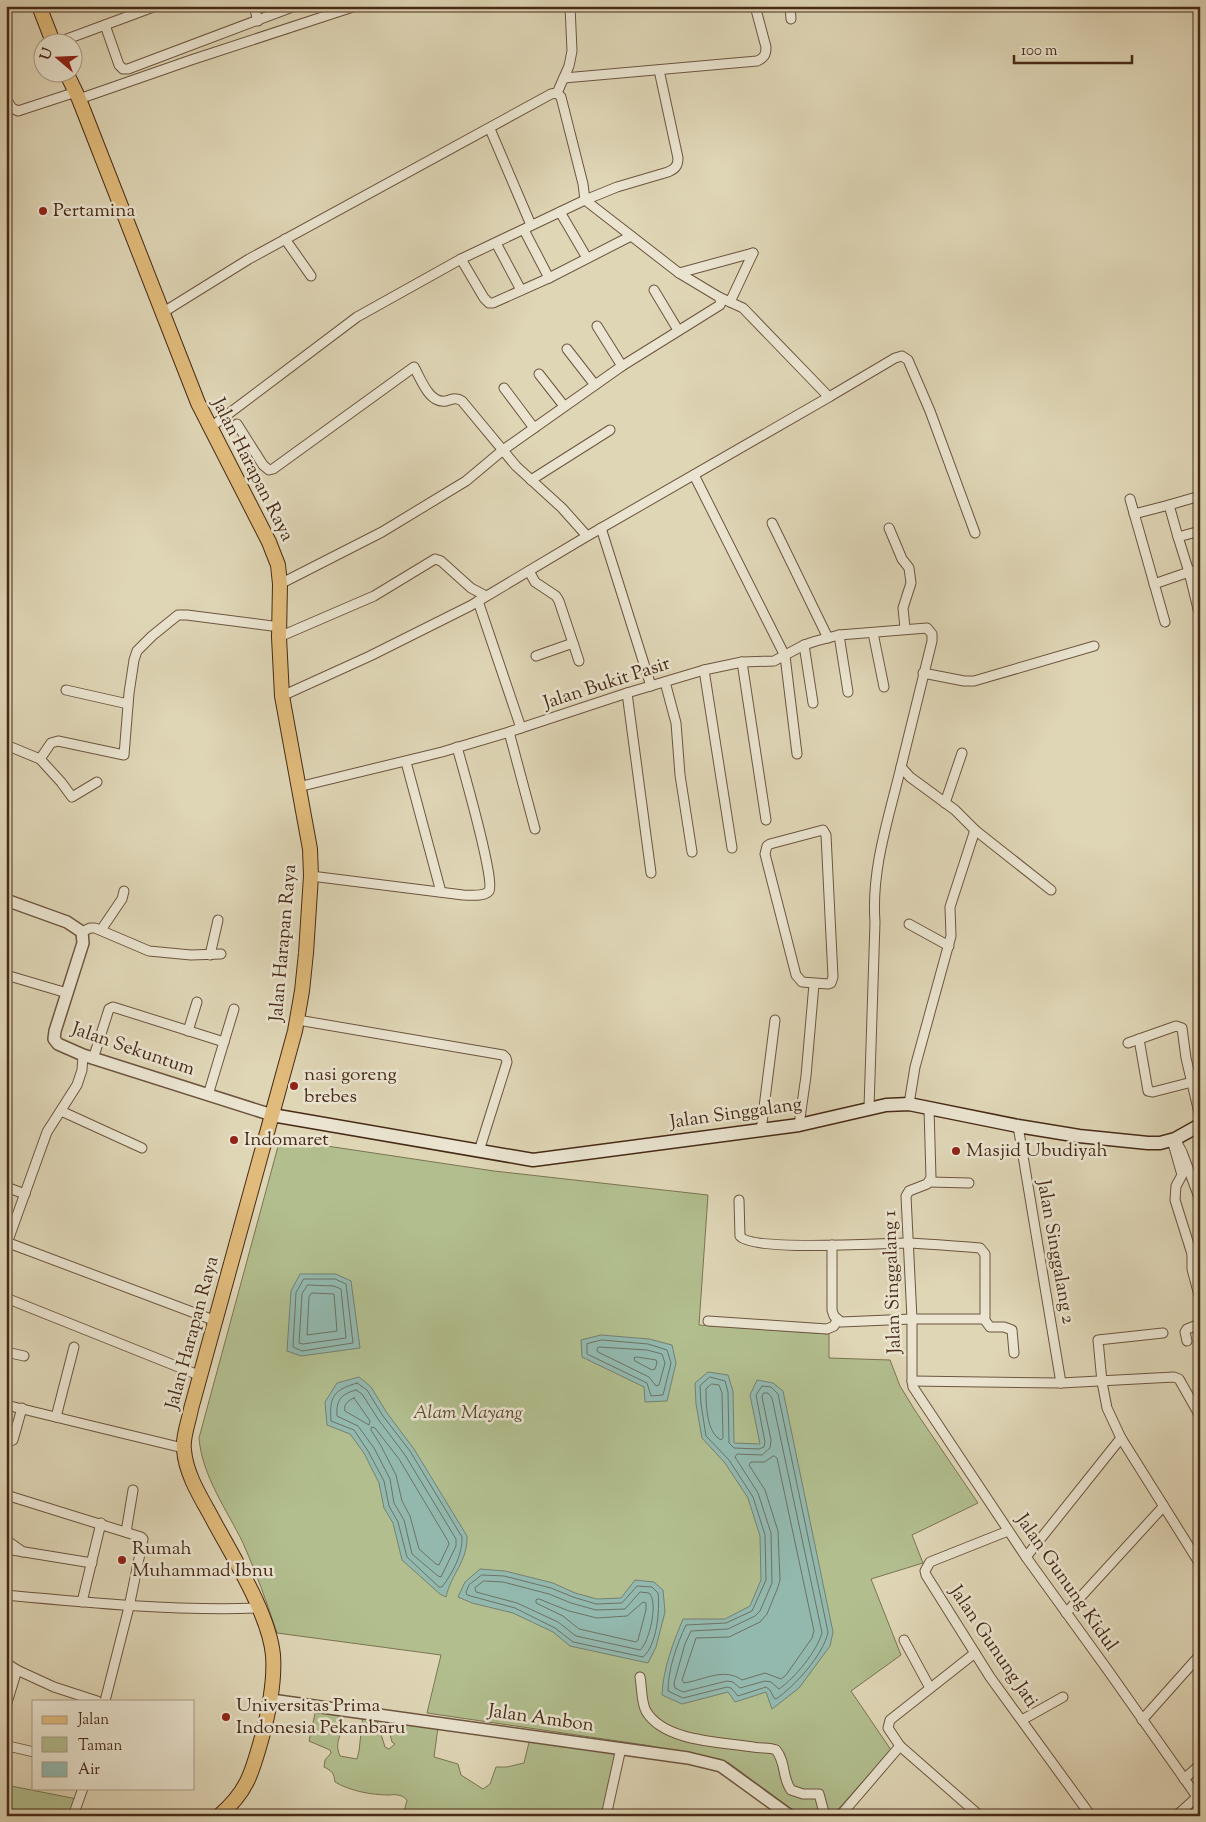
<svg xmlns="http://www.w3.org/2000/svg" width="1206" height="1822" viewBox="0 0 1206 1822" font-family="'Sorts Mill Goudy',serif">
  <rect width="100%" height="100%" fill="#dfd6b6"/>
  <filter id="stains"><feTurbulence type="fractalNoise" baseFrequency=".004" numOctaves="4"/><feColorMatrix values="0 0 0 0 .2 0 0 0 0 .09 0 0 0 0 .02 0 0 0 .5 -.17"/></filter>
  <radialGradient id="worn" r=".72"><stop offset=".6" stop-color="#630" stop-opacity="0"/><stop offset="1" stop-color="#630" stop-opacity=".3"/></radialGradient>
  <!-- green -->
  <g fill="#b2be8e" stroke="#7c7452">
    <path d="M280,1139L494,1171L708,1195L699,1325L829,1334V1358L890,1360L900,1386L916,1412L978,1503L912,1535L923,1563L871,1579L901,1655L851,1691L891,1750L832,1816H801L729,1763L704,1756L645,1745L427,1713L441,1655L277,1633C267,1603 256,1572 243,1543C227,1510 202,1476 199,1438Z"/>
    <path d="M316,1709L344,1714C343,1718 344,1724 343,1727C339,1738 335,1745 340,1756L357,1759L359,1751L363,1715L376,1718L385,1747L389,1749L395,1744L392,1742L390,1734L398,1721L438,1727L434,1757L458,1764L461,1775L483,1789L490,1784L496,1767H507L524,1763L530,1738L618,1751L603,1816H403L407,1800C404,1797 401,1795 397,1795C394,1794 392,1795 389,1795C372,1795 350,1791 335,1782C334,1773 332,1771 324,1767L325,1760L331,1753L330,1750L309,1741Z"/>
    <polygon points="6,1785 77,1799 71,1816 6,1816"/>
  </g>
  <!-- water -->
  <g fill="#93b9af" stroke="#758072">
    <polygon points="300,1274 336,1274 351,1281 360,1348 301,1356 287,1351 291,1291"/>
    <polygon points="601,1335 649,1339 672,1345 676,1363 667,1401 645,1402 644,1387 582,1357 581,1340"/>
    <path d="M708,1372L728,1375L733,1391L734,1443L760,1444L750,1395L757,1380L773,1383L783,1391L833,1632L830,1646L799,1688L772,1709L766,1692L735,1702L728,1692L682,1704L662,1695C663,1669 673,1643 683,1619H725L750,1606L761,1580L760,1536L748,1498L725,1463L702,1438L696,1404L695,1383Z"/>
    <path d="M359,1377L371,1387L387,1413L414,1449L467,1536C468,1561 451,1574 446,1597L440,1594L402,1560L393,1523L384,1508L379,1483L364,1453L350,1434L327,1425L325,1402L337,1383Z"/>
    <polygon points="480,1569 505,1571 553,1583 575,1593 597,1599 621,1598 635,1580 654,1582 663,1590 665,1612 656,1647 648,1663 570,1646 553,1632 513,1613 472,1603 458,1597 465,1582"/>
  </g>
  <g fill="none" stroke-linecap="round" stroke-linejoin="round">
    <!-- shore -->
    <g stroke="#6d7263" stroke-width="1">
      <polygon points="304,1279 335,1279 346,1284 353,1343 302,1351 293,1347 296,1293"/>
      <polygon points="308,1285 334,1286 341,1289 346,1338 303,1344 299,1343 302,1294"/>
      <polygon points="312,1293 334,1294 337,1331 307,1335 309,1297"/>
      <polygon points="602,1340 648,1344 667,1350 671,1363 663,1395 651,1396 647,1383 587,1354 587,1344"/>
      <polygon points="599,1347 647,1350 662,1354 665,1363 659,1385 656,1386 649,1377 598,1352 597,1350"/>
      <polygon points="637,1357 656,1360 657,1363 655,1369 652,1370 635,1361 634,1358"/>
      <path d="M710,1377L725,1381L728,1392L729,1443L734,1448L759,1449L764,1447L765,1442L756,1395L762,1386L771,1387L778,1394L828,1632C824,1654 795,1686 776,1699L774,1698L770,1690L766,1687L738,1696L731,1688L727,1687L683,1698L668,1691C668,1669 677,1644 686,1625L726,1623L752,1611L766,1580L765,1535L753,1497L729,1460L706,1436L701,1404L700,1386Z"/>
      <path d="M357,1383L367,1390L383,1416L410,1451L462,1537C463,1554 452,1574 442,1587H439L407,1557L398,1522L389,1506L384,1481L368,1451L354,1430L331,1421C329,1396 334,1390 357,1383Z"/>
      <path d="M712,1384L719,1385L722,1393L723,1438L721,1440C706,1432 706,1404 706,1389Z"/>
      <path d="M356,1390L362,1394L378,1419L405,1455L456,1539V1546L441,1577L438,1576L412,1554L404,1520L394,1503L390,1479L374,1448L358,1426L337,1416C336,1400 341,1394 356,1390Z"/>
      <path d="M764,1393H768L772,1398L822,1633C817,1651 795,1678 779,1689L771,1682L765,1681L740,1688L733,1682L727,1681L683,1692L675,1688L674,1683L685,1644L691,1631L728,1629L755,1616L760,1611L772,1583L771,1533L758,1493L735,1457L737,1454L762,1455L770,1448L771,1440L762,1397Z"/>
      <path d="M354,1398L370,1421L369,1425L345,1411C343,1405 348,1400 354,1398Z"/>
      <polygon points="372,1427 375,1428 399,1459 448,1541 449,1544 439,1565 436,1564 419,1549 410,1516 402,1501 396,1475 380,1444 371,1430"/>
      <path d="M774,1456L777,1458L814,1631L812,1638L786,1675L781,1679L765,1673L742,1680C724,1667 704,1680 684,1683L682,1680L696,1638L729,1637L760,1622L767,1614L778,1587L780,1580L778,1531L765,1490L749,1465L751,1462H764Z"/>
      <path d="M482,1575L504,1576L551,1588L573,1597L596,1604L622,1603L637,1586L652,1587L658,1593C660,1610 657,1645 643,1657L573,1642L555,1628L515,1608L467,1595L466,1592L469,1585Z"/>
      <path d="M484,1581L503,1582L549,1594L571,1603L596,1610L625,1609L640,1592L649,1593C659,1602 649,1643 640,1650L576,1636L558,1622L517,1603L476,1592L475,1588Z"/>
      <polygon points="539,1599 569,1611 597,1618 627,1616 643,1602 646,1603 646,1610 638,1640 636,1642 579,1629 563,1616 536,1603 536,1600"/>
    </g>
    <!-- minor casing -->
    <g stroke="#6d553f" stroke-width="11">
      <g id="minor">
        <polyline points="254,6 258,21"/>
        <polyline points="790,6 791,19"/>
        <polyline points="105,25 119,65 123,69 128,69 295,6"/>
        <polyline points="59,42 156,6"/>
        <path d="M564,78L757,61C764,58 766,55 766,47L755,6"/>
        <polyline points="557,93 569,66 572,51 570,6"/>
        <polyline points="6,99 12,108 18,111 76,92"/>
        <polyline points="79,99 191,60 356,6"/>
        <polyline points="490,129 531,225"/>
        <polyline points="560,212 587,258"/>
        <polyline points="524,230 549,278"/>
        <polyline points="285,239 311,276"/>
        <polyline points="496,243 521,290"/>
        <polyline points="461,259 484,298 489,303 493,303 549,278 631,236"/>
        <polyline points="679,273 753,253"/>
        <polyline points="654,290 678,330"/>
        <polyline points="730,302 753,253"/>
        <polyline points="162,313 249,259 551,94 557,93"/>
        <polyline points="597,326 622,366"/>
        <polyline points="567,349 595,385"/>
        <polyline points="539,374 564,406"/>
        <polyline points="504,388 534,428"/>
        <polyline points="829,397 895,358 902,356 908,360 930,411 975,533"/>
        <polyline points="6,404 6,410"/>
        <path d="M237,424L263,465L269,470L273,469L414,367C421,379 429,404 446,401C452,399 456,397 462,401L516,466L562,508L587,536"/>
        <polyline points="211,427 357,317 461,259 585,200 583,184 561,97 557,93"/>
        <polyline points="694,475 785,656 797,754"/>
        <polyline points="531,480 610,430"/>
        <polyline points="1200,496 1169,505 1178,537 1200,531"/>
        <polyline points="1130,499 1165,622"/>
        <polyline points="1134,514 1169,505"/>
        <polyline points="772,523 828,638"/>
        <polyline points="601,528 651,686"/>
        <polyline points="889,528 902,559 909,568 911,583 903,608 905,628"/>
        <polyline points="1178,537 1189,572 1200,569"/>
        <polyline points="529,571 535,582 556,596 559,601 579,661"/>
        <path d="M280,584L382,532L466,481L503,450L622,366L720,305L721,302L719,297L679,273L585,200L617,187L668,172C675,169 678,166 678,158L659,70"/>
        <polyline points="1154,584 1189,572 1198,609"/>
        <polyline points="478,601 521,728"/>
        <polyline points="873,633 884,687"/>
        <polyline points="839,635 848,692"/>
        <polyline points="279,637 374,596 435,559 441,561 471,588 486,596"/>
        <polyline points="804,645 813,703"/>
        <polyline points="536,656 573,643"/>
        <polyline points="742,662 766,820"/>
        <polyline points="704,670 732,848"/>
        <polyline points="923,673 964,681 974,681 1094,646"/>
        <polyline points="665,682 676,723 680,775 692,852"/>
        <polyline points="66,690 128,704"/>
        <polyline points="627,693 651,873"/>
        <polyline points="282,696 370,656 470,606 584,538 829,397 743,308 719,297"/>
        <polyline points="509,732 535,829"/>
        <polyline points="6,745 40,759 61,782 72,797 97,782"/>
        <polyline points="40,759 51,743 58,741 124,755 129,693 134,660 137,651 152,636 178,615 187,615 280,627"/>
        <polyline points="406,762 441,892"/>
        <polyline points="298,787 442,752 509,732 627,693 704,670 742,662 774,661 804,645 816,641 839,635 927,628 932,634 932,641 901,767 910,777 955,810 975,830 1051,890"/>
        <polyline points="945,803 962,753"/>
        <polygon points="823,830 826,835 833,977 831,983 828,984 802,982 796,975 765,854 767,846 770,844"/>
        <path d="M311,876L463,895C470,895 484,897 489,891C496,883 462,765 457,747"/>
        <polyline points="909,924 949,946"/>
        <polyline points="101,930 122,899 124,891"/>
        <polyline points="82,932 90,928 95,928 149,951 191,955 221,954"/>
        <polyline points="210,955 218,920"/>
        <polyline points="6,975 67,993"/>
        <polyline points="298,1020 503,1055 506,1058 507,1062 479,1151"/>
        <polyline points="188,1031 197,1002"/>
        <polyline points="1139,1039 1148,1091 1153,1092 1192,1082"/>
        <polyline points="224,1042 234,1009"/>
        <polyline points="1128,1043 1176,1026 1182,1028 1186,1058 1200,1117"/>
        <polyline points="93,1059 109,1009 113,1007 224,1042 208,1095"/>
        <polyline points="909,1104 915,1067 951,936 950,907 975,830"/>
        <path d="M869,1108L875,922C871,869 889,817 901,767"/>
        <polyline points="929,1108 931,1178 927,1184 909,1191 906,1196 912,1319 912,1381 913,1387 1026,1557 1107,1669 1200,1801"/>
        <polyline points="61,1111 142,1148"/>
        <polyline points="799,1125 806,1076 814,984"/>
        <polyline points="1018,1126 1061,1383"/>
        <polyline points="761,1131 775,1020"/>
        <polyline points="1175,1139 1182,1152 1200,1200"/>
        <polyline points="1172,1140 1182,1175 1176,1186 1175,1200 1192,1254 1192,1269 1200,1299"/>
        <polyline points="930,1182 969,1183"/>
        <polyline points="6,1187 25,1194"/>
        <path d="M739,1200L740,1236C751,1252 882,1243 907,1243C931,1244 956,1246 980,1248L985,1254V1317L984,1319"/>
        <polyline points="6,1242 216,1321"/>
        <polyline points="832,1245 832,1310 834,1316 841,1322 912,1319 984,1319"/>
        <polyline points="6,1246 47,1132 77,1085 82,1070 83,1055"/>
        <polyline points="1192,1254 1198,1259 1200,1263"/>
        <polyline points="6,1298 201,1376"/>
        <polyline points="984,1319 990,1327 1004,1327 1012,1330 1014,1353"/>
        <polyline points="708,1321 827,1329 834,1326 837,1320"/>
        <polyline points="1187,1341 1185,1332 1187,1329 1200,1324"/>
        <polyline points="6,1352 24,1356"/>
        <polyline points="912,1381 1061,1383 1174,1377 1179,1379 1200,1416"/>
        <polyline points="6,1405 183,1448"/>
        <polyline points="56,1417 74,1347"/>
        <polyline points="6,1443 13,1440 22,1408"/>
        <polyline points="6,1495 141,1537 143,1539 129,1607 105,1701"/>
        <polyline points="1163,1505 1200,1564"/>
        <polyline points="1008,1531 930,1562 925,1571 926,1575 990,1677 1091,1816"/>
        <polyline points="126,1532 133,1490"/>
        <polyline points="6,1540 23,1552"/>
        <polyline points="6,1549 92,1563"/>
        <polyline points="1026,1557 1121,1438 1107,1408 1102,1382 1098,1340 1163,1333"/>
        <path d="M6,1595C91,1603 175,1611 259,1608"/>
        <polyline points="82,1602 101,1523"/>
        <polyline points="1066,1613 1162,1508 1163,1505 1121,1438"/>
        <polyline points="904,1640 930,1688"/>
        <polyline points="6,1663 17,1670 54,1687 97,1701"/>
        <path d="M640,1677C642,1687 641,1702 646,1711C664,1742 722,1742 753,1747C761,1749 769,1747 776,1750C786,1762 782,1778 791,1790L803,1794H819L825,1816"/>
        <polyline points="6,1706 17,1670"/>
        <polyline points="1022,1720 1063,1697"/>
        <polyline points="1142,1720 1200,1655"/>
        <polyline points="8,1746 34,1752"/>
        <polyline points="900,1746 980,1816"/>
        <polyline points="1184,1779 1200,1765"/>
        <polyline points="73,1816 83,1788"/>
        <polyline points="606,1816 621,1748"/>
        <polyline points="840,1816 900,1746 888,1728 890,1720 975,1653"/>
        <polyline points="1176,1816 1197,1797"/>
      </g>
    </g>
    <!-- tertiary casing -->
    <g stroke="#6d553f" stroke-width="14">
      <g id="tertiary">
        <polyline points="6,900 67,922 82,932 83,943 55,1031 54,1039 58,1044 83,1055 272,1115"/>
        <polyline points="271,1700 688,1758 721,1766 790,1816"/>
      </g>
    </g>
    <!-- secondary casing -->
    <g stroke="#472a17" stroke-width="15">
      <polyline id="secondary" points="272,1115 533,1160 799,1125 886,1105 909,1104 1018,1126 1079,1136 1148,1143 1160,1143 1175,1139 1200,1125"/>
    </g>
    <!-- primary casing -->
    <g stroke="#472a17" stroke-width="16">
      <g id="primary">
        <polyline points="39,6 53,42"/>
        <path d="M66,72L79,99L198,403L269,542L278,565L280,584L279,637L282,696L310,849L311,876L306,953L302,991L295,1031L191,1409C189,1421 182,1438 184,1450C186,1474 200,1496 211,1516C231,1554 269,1613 273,1655C275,1682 269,1711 262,1737C252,1772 248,1791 219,1816"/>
      </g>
    </g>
    <!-- minor -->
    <use href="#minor" stroke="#eae4d0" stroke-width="9"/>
    <!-- tertiary -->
    <use href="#tertiary" stroke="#eae4d0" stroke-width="11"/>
    <!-- secondary -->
    <use href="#secondary" stroke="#eae4d0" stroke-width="12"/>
    <!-- primary -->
    <use href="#primary" stroke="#e0bb7b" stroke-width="14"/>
  </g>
  <!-- markers -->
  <g fill="#8f2418" stroke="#eae4d0" stroke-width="2">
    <circle cx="43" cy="211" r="5"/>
    <circle cx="294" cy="1086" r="5"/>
    <circle cx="234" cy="1140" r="5"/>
    <circle cx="956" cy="1151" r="5"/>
    <circle cx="122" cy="1560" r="5"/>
    <circle cx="226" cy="1717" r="5"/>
  </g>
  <g text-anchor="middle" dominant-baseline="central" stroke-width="5" stroke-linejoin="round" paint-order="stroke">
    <!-- poi labels -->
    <g font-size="19" fill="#472a17" stroke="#eae4d0" text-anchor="start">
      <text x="53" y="211">Pertamina</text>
      <text x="304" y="1075">nasi goreng<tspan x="304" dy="22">brebes</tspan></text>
      <text x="244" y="1140">Indomaret</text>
      <text x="966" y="1151">Masjid Ubudiyah</text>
      <text x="132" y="1549">Rumah<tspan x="132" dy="22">Muhammad Ibnu</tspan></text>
      <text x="236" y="1706">Universitas Prima<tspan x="236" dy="22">Indonesia Pekanbaru</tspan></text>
    </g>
    <!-- street labels -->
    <g font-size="19" fill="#472a17" stroke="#eae4d0">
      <text transform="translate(252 470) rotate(63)">Jalan Harapan Raya</text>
      <text transform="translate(607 684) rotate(-18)">Jalan Bukit Pasir</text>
      <text transform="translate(284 943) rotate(-85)">Jalan Harapan Raya</text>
      <text transform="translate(133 1050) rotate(19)">Jalan Sekuntum</text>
      <text transform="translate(736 1114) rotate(-8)">Jalan Singgalang</text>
      <text transform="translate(1055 1252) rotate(80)">Jalan Singgalang 2</text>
      <text transform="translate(893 1282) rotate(-92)">Jalan Singgalang 1</text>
      <text transform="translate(193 1333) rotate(-75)">Jalan Harapan Raya</text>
      <text transform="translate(1066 1583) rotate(55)">Jalan Gunung Kidul</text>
      <text transform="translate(993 1647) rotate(56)">Jalan Gunung Jati</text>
      <text transform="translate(541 1719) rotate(8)">Jalan Ambon</text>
    </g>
    <!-- park labels -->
    <g font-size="19" font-style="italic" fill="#5c482f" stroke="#eae4d0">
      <text x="468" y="1413">Alam Mayang</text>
    </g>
  </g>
  <!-- margin -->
  <rect width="1206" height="1822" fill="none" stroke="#dfd6b6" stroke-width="25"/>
  <rect x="8" y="8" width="1191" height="1807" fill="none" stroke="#472a17" stroke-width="2.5"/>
  <rect x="12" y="12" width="1181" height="1797" fill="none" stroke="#472a17"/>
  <!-- legend -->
  <rect x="32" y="1700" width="162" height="90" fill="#eae4d0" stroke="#a99a86"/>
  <rect x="42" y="1716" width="25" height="8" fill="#e0bb7b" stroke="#a99a86"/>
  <text x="78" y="1724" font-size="15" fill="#472a17">Jalan</text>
  <rect x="42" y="1737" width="25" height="15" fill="#b2be8e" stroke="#a99a86"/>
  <text x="78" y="1750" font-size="15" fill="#472a17">Taman</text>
  <rect x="42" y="1762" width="25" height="15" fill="#93b9af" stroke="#a99a86"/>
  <text x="78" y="1774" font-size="15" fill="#472a17">Air</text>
  <!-- north arrow -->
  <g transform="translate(58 58) rotate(289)"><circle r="24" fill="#eae4d0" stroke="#a99a86"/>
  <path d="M0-4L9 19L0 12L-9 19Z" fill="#8f2418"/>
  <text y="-8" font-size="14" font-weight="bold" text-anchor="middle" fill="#472a17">U</text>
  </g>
  <!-- scale -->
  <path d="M1014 55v8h118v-8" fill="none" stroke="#472a17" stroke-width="2.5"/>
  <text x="1021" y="55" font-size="15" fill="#472a17" stroke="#eae4d0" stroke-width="4" paint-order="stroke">100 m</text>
  <rect width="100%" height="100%" filter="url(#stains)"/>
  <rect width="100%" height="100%" fill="url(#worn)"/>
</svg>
